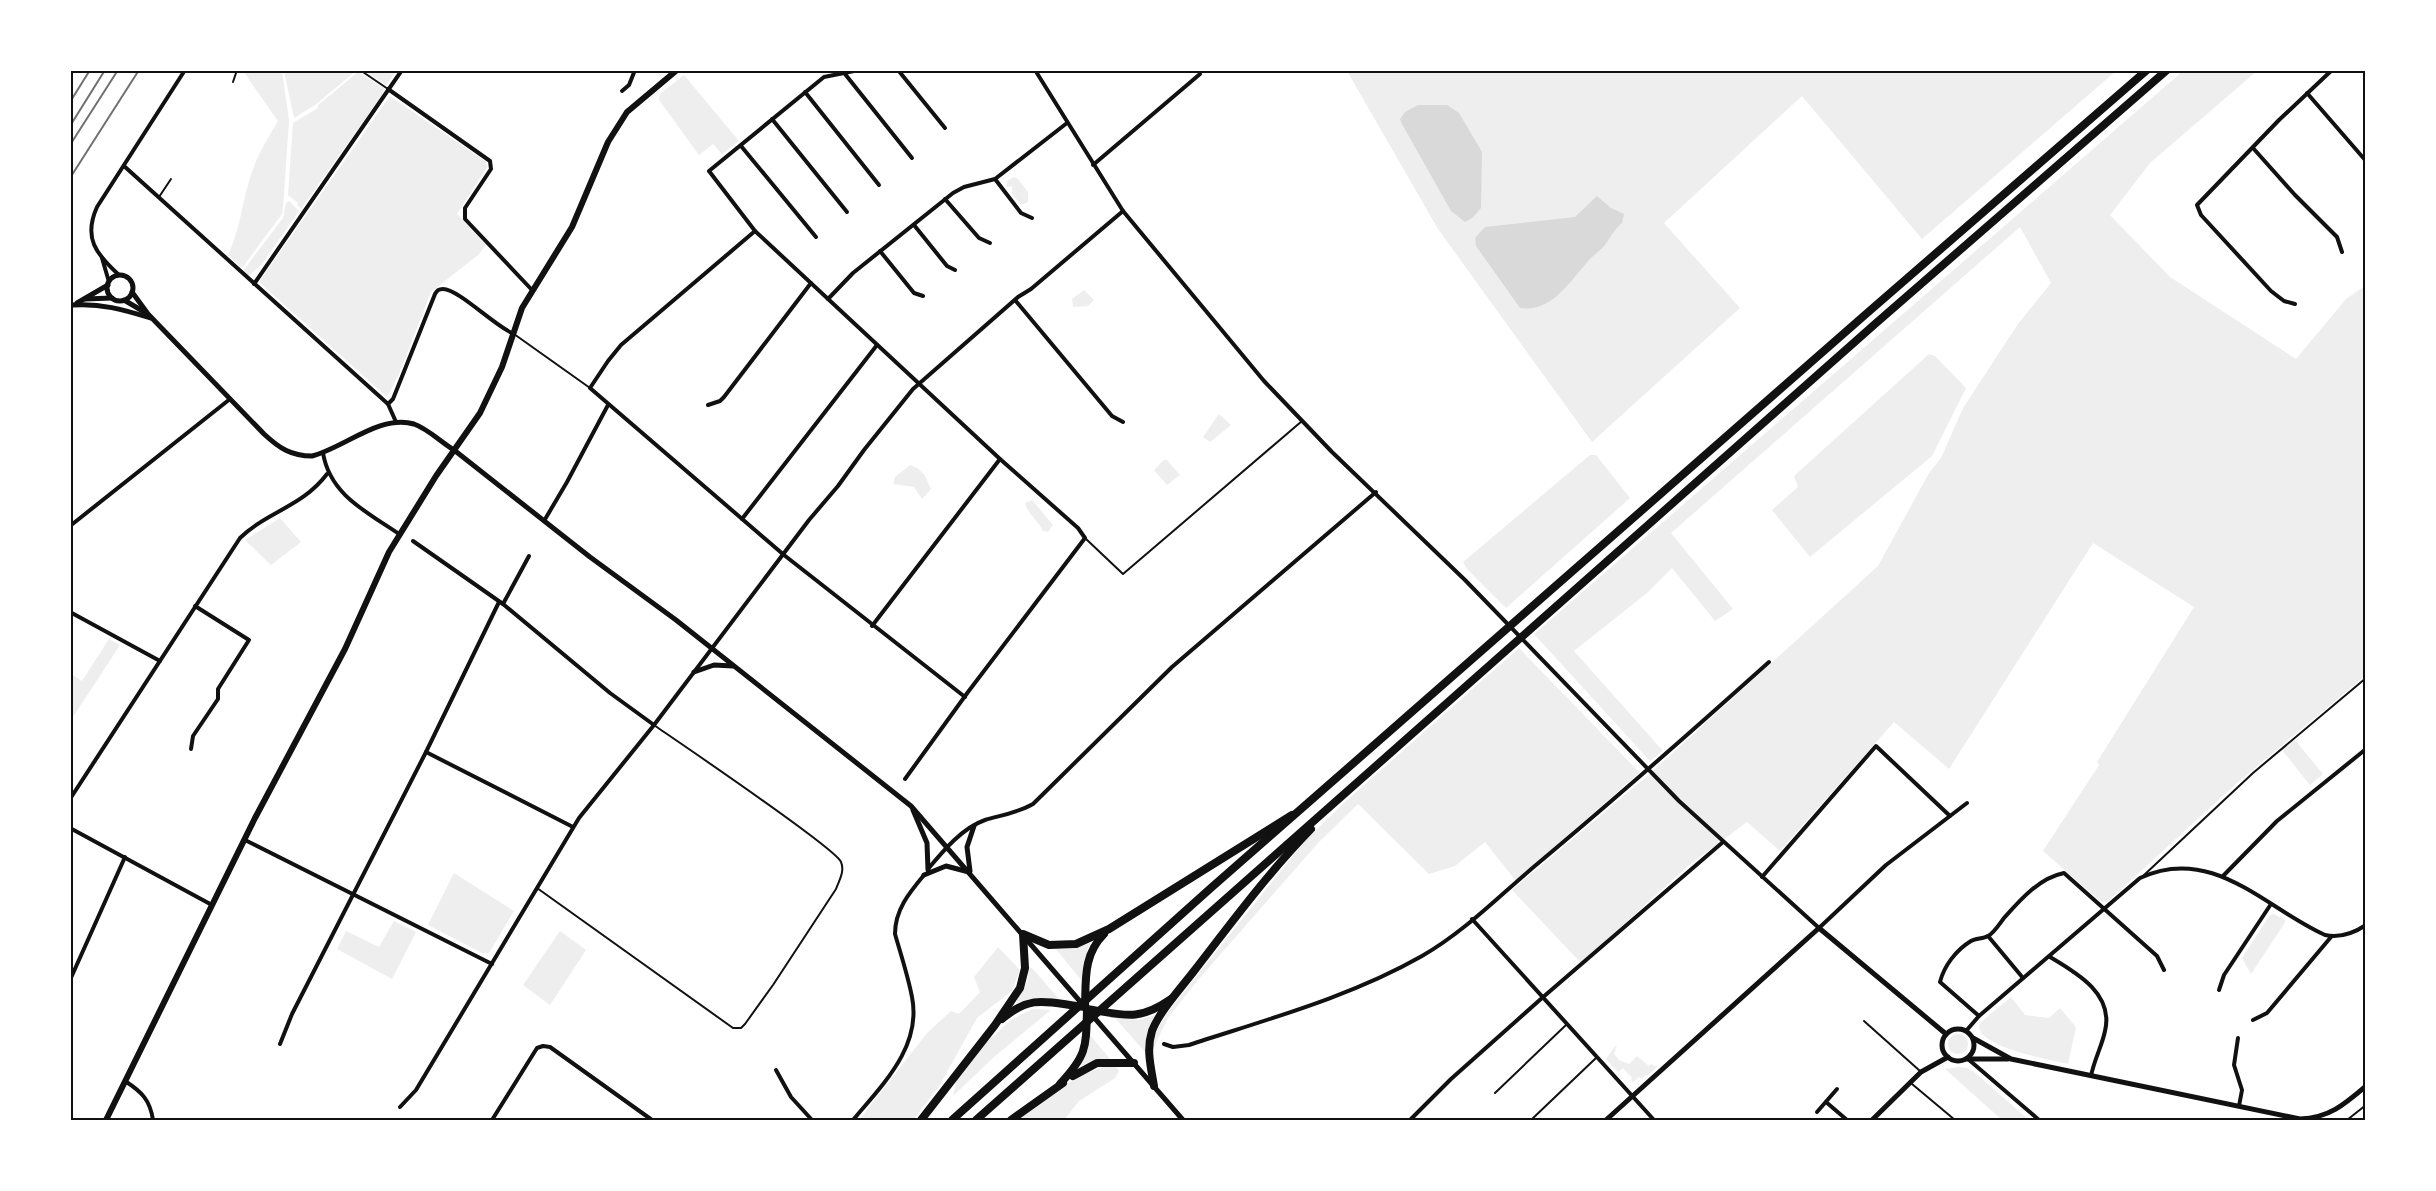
<svg xmlns="http://www.w3.org/2000/svg" width="2436" height="1191" viewBox="0 0 2436 1191" font-family="'Varela Round',sans-serif">
  <rect width="100%" height="100%" fill="#fff"/>
  <!-- green -->
  <g fill="#eee">
    <path d="M243,71H282L289,120L283,208L282,214L242,268L228,255C241,228 242,200 252,172C258,154 268,138 278,121Z"/>
    <polygon points="284,71 284,70 356,71 315,105 294,118"/>
    <polygon points="364,71 397,71 386,85"/>
    <polygon points="1347,71 2116,71 1922,239 1802,96 1664,223 1740,308 1592,442 1438,229"/>
    <polygon points="2183,71 2257,71 2150,163 2110,215 2170,277 2296,359 2346,299 2365,286 2365,676 2237,783 2107,902 2100,901 2043,851 2099,765 2097,762 2194,607 2093,543 1949,769 1894,722 1780,851 1747,822 1688,866 1581,963 1512,890 1646,777 1878,566 1929,473 1941,458 1963,408 2018,324 2051,283 2020,227 1671,533 1733,609 1715,621 1672,568 1647,593 1574,651 1663,751 1650,761 1534,634"/>
    <polygon points="358,72 384,88 382,95 301,209 297,205 298,203 288,195 293,123 318,108 317,106"/>
    <polygon points="684,75 739,141 722,154 713,144 699,155 659,100 660,94"/>
    <polygon points="390,96 486,162 487,167 457,214 486,245 478,255 431,292 399,374 387,397 259,282"/>
    <polygon points="1014,177 1018,179 1028,192 1028,202 1021,205 1012,194 1012,186 1007,187 1007,181"/>
    <polygon points="289,201 299,211 262,264 247,277 242,272 283,218 286,203"/>
    <polygon points="1084,290 1094,300 1088,306 1073,307 1072,299"/>
    <polygon points="1929,354 1935,356 1966,388 1932,456 1810,557 1772,510 1798,487 1794,476"/>
    <polygon points="1219,414 1231,425 1210,442 1203,437"/>
    <polygon points="1590,455 1596,455 1630,498 1506,608 1467,569 1463,562"/>
    <polygon points="1164,460 1167,460 1180,475 1167,485 1154,470"/>
    <path d="M910,465C923,469 926,477 931,489L922,499L914,487L893,484L895,477Z"/>
    <path d="M1032,500L1053,525L1048,532L1043,531C1038,520 1028,515 1025,503Z"/>
    <polygon points="280,518 301,542 271,565 245,540"/>
    <polygon points="109,639 120,645 71,720 71,674 82,681"/>
    <polygon points="1519,648 1639,772 1638,774 1516,881 1485,842 1455,866 1429,874 1358,804 1318,843 1198,980 1168,1018 1152,1051 1154,1036 1166,1014 1303,843 1347,800"/>
    <polygon points="2295,740 2323,774 2310,785 2282,750"/>
    <polygon points="454,873 514,911 489,953 482,953 428,925"/>
    <polygon points="2274,914 2286,921 2251,974 2242,958 2270,915"/>
    <polygon points="394,921 416,932 392,979 337,949 346,931 379,947"/>
    <polygon points="560,931 586,950 550,1005 523,985"/>
    <polygon points="1090,943 1084,961 1082,981 1056,949 1073,949"/>
    <polygon points="998,947 1020,970 1012,991 977,1018 938,1088 913,1120 859,1120 927,1033 951,1011 959,1014 980,992 974,977"/>
    <polygon points="1029,967 1032,968 1060,1000 1030,999 1016,1003 1027,982"/>
    <path d="M2011,997L2025,1015L2049,1018L2060,1008L2076,1027L2068,1064C2043,1058 1999,1051 1981,1033L1979,1026L1981,1022Z"/>
    <polygon points="1033,1009 1051,1010 994,1057 953,1096 958,1074 976,1052 1012,1019"/>
    <polygon points="1155,1015 1146,1041 1146,1053 1115,1018 1139,1020"/>
    <polygon points="1089,1034 1110,1059 1095,1060 1080,1067 1087,1049"/>
    <circle cx="1958" cy="1044" r="10"/>
    <polygon points="1617,1044 1614,1054 1619,1060 1629,1064 1637,1056 1649,1066 1651,1064 1657,1067 1647,1076 1645,1075 1641,1079 1639,1077 1633,1082 1631,1080 1632,1078 1623,1068 1618,1072 1606,1059"/>
    <polygon points="1105,1066 1115,1066 1119,1071 1115,1078 1079,1101 1064,1120 1017,1120 1075,1078"/>
    <polygon points="1958,1067 1967,1068 1974,1072 2029,1120 2002,1120 1945,1069"/>
  </g>
  <!-- water -->
  <g fill="#d9d9d9">
    <polygon points="1418,105 1447,105 1459,113 1482,152 1481,208 1472,218 1465,222 1451,211 1402,124 1400,119 1405,112"/>
    <path d="M1597,196L1611,208L1624,214L1622,223C1614,230 1611,236 1605,245C1601,250 1595,254 1591,258C1571,279 1553,313 1520,308L1476,246L1475,238L1485,227L1575,217Z"/>
  </g>
  <g fill="none" stroke-linecap="round" stroke-linejoin="round">
    <!-- service -->
    <g stroke="#111" stroke-width="2">
      <polyline points="360,70 388,89"/>
      <polyline points="233,82 237,70"/>
      <polyline points="159,197 171,179"/>
      <polyline points="514,334 590,388"/>
      <polyline points="1085,538 1123,574 1302,421"/>
      <polyline points="2143,876 2253,773 2366,678"/>
      <path d="M537,888L733,1028H741L745,1024L773,985L836,889C839,881 845,871 841,862C836,848 678,742 654,725"/>
      <polyline points="1864,1021 1920,1071"/>
      <polyline points="1912,1084 1955,1120"/>
      <polyline points="1495,1093 1566,1025"/>
      <polyline points="1531,1120 1596,1058"/>
      <polyline points="2347,1120 2366,1105"/>
    </g>
    <!-- minor -->
    <g stroke="#111" stroke-width="4">
      <polyline points="859,70 824,77 709,171 755,231 1000,459 1078,528 1085,538 968,692 905,779"/>
      <polyline points="898,70 945,128"/>
      <polyline points="952,70 952,71"/>
      <polyline points="1035,70 1123,211 1264,381 1332,452 1465,580 1679,801 1819,928 1886,865 1967,803"/>
      <polyline points="845,74 912,158"/>
      <polyline points="388,89 490,161 491,169 465,208 465,219 532,290"/>
      <polyline points="622,91 629,85 635,70"/>
      <polyline points="805,92 879,185"/>
      <polyline points="2307,93 2366,161"/>
      <polyline points="772,119 847,212"/>
      <polyline points="741,146 816,237"/>
      <polyline points="2253,148 2295,195 2337,237 2342,252"/>
      <polyline points="1093,165 1200,74"/>
      <polyline points="124,166 388,404 396,422"/>
      <polyline points="995,179 1021,213 1032,218"/>
      <polyline points="945,199 979,238 990,243"/>
      <polyline points="914,225 947,266 955,270"/>
      <polyline points="755,231 621,345 608,361 590,388 784,555 965,697"/>
      <polyline points="880,251 914,293 923,296"/>
      <polyline points="102,258 109,282"/>
      <path d="M119,275C96,254 83,238 97,207L185,70"/>
      <polyline points="254,284 402,70"/>
      <polyline points="828,299 853,273 953,193 964,187 995,179 1067,123"/>
      <polyline points="1015,300 1112,416 1123,422"/>
      <polyline points="2295,304 2284,301 2271,291 2201,215 2197,205 2279,120 2332,70"/>
      <path d="M388,404L393,399L435,294C437,291 438,289 443,289C458,289 495,326 512,333"/>
      <polyline points="708,405 720,401 724,397 811,283"/>
      <path d="M323,453C330,495 367,512 399,534"/>
      <polyline points="742,519 877,345"/>
      <polyline points="544,521 567,482 608,405"/>
      <polyline points="70,526 230,399"/>
      <polyline points="413,541 503,604 610,693 654,725"/>
      <polyline points="503,604 529,556"/>
      <polyline points="70,612 160,661"/>
      <polyline points="872,626 1000,459"/>
      <polyline points="191,749 193,736 218,699 218,689 249,640 195,606"/>
      <polyline points="426,752 573,827"/>
      <path d="M70,799L240,538C268,511 302,507 327,474"/>
      <polyline points="70,828 212,905"/>
      <polyline points="245,840 492,964"/>
      <path d="M928,869C943,851 962,828 985,820C1002,815 1017,813 1033,804L1172,667L1376,492"/>
      <polyline points="2223,876 2277,821 2366,749"/>
      <polyline points="1762,877 1876,746 1950,816"/>
      <polyline points="1472,919 1654,1120"/>
      <polyline points="1988,936 2023,978"/>
      <path d="M2050,957C2077,973 2114,994 2105,1031C2102,1046 2094,1060 2091,1076"/>
      <polyline points="70,980 125,857"/>
      <polyline points="2219,990 2224,975 2271,904"/>
      <path d="M1979,1016L1940,982C1944,966 1956,950 1971,941C1976,938 1983,939 1988,936C1994,933 2000,923 2004,918C2020,900 2039,878 2064,873L2157,956L2164,970"/>
      <polyline points="2253,1020 2267,1013 2331,937"/>
      <path d="M1966,1031L1979,1016L2140,878C2212,844 2265,908 2325,935C2339,938 2354,933 2366,925"/>
      <polyline points="2238,1038 2234,1065 2242,1090 2239,1106"/>
      <polyline points="280,1044 292,1014 426,752 499,602"/>
      <path d="M1164,1044L1173,1047L1189,1045C1268,1019 1350,997 1422,956C1464,932 1499,896 1536,865C1615,799 1692,731 1769,662"/>
      <polyline points="1968,1059 2039,1120"/>
      <polyline points="776,1070 791,1097 812,1120"/>
      <path d="M125,1081C142,1092 150,1100 153,1120"/>
      <polyline points="1826,1102 1847,1120"/>
      <polyline points="400,1107 416,1090 579,818 654,725 809,520 838,486 864,450 913,389 1018,297 1031,289 1123,211"/>
      <polyline points="1817,1112 1837,1089"/>
      <polyline points="492,1120 537,1048 543,1046 550,1047 652,1120"/>
      <path d="M853,1120C882,1085 922,1047 912,997C908,976 901,955 895,934C895,910 909,893 924,875"/>
      <polyline points="1410,1120 1451,1079 1542,998 1723,842"/>
    </g>
    <!-- tertiary -->
    <g stroke="#111" stroke-width="5">
      <circle cx="120" cy="288" r="13"/>
      <path d="M132,292L148,314L264,434C279,448 291,456 312,456C344,448 380,414 414,424C428,429 441,442 454,450"/>
      <polyline points="85,299 112,298"/>
      <polyline points="124,300 146,313"/>
      <polyline points="77,303 108,285"/>
      <path d="M73,305C101,303 124,310 151,318"/>
    </g>
    <!-- secondary -->
    <g stroke="#111" stroke-width="5">
      <polyline points="454,450 590,557 676,620 911,806 1084,1006"/>
      <polyline points="694,672 714,665 733,666"/>
      <polyline points="913,810 927,843 928,870"/>
      <polyline points="970,871 967,847 974,826"/>
      <polyline points="924,875 946,866 969,872"/>
      <polyline points="1092,1015 1183,1120"/>
      <circle cx="1958" cy="1045" r="16"/>
      <path d="M1973,1038L2011,1059L2300,1119C2329,1118 2345,1104 2366,1086"/>
      <polyline points="1966,1059 2008,1059"/>
      <polyline points="1606,1120 1819,928 1946,1034"/>
      <polyline points="1872,1120 1921,1072 1948,1057"/>
    </g>
    <!-- primary -->
    <polyline stroke="#111" stroke-width="6" points="106,1120 255,818 345,649 389,552 436,476 480,413 502,367 522,308 572,227 608,142 627,112 677,70"/>
    <!-- motorway -->
    <g stroke="#111" stroke-width="8">
      <path d="M1002,1019C1033,993 1048,1003 1085,1007C1086,980 1083,955 1104,934"/>
      <polyline points="1073,1076 1097,1063 1134,1063"/>
      <path d="M1060,1084C1087,1055 1086,1048 1087,1009C1124,1015 1138,1022 1171,999"/>
      <path d="M1154,1086C1151,1067 1146,1050 1152,1031C1159,1012 1181,988 1194,971C1232,922 1268,873 1311,829"/>
      <polyline points="921,1120 995,1025 1020,988 1025,968 1023,934 1049,945 1076,944 1109,929 1292,815"/>
      <polyline points="952,1120 1212,887 1866,314 2147,70"/>
      <polyline points="976,1120 1875,324 2167,70"/>
      <polyline points="1011,1120 1063,1083"/>
    </g>
    <!-- rail -->
    <g stroke="#707070" stroke-width="2">
      <polyline points="70,102 90,70"/>
      <polyline points="70,126 105,70"/>
      <polyline points="70,145 118,70"/>
      <polyline points="70,178 139,70"/>
    </g>
  </g>
  <!-- border -->
  <rect width="2436" height="1191" fill="none" stroke="#ffffff" stroke-width="144"/>
  <rect x="72" y="72" width="2292" height="1047" fill="none" stroke="#111" stroke-width="2"/>
</svg>
